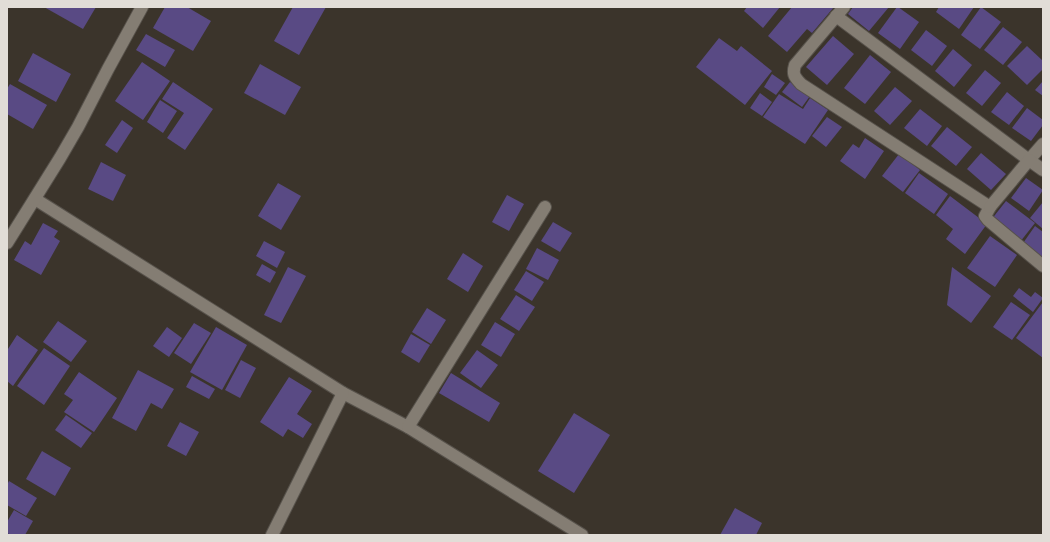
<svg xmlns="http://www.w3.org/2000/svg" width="1050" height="542" viewBox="0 0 1050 542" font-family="'Nunito Sans',sans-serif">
  <rect width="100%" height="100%" fill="#3b342b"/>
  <!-- building -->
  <g fill="#594a84">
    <polygon points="44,7 96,7 83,29"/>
    <polygon points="165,7 187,7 211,21 193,51 153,28"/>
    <polygon points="293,7 326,7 299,55 274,41"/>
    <polygon points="747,7 780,7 763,28 744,11"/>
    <polygon points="792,7 834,7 812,33 807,29 787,52 768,36"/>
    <polygon points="853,7 889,7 869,31 848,14"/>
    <polygon points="897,7 898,7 919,22 900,49 878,33"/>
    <polygon points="939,7 974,7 959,29 936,12"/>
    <polygon points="981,7 1001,22 980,49 961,35"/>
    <polygon points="1003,27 1022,42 1003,65 984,50"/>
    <polygon points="926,30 947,46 932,66 911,50"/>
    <polygon points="146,34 175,50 165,67 136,50"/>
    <polygon points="833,36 854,54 827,85 806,67"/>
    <polygon points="719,38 737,51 741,46 772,71 745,105 696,67"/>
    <polygon points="1027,46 1043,61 1043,69 1027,85 1007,66"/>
    <polygon points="953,49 972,65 954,87 935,71"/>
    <polygon points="33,53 71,74 56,102 18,81"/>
    <polygon points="870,55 891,72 865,104 844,88"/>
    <polygon points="142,62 170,81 143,120 115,101"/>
    <polygon points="260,64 301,87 285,115 244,93"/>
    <polygon points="985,70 1001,83 982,106 966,93"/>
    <polygon points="772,74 785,83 776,95 764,87"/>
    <polygon points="1043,81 1043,96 1035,90"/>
    <polygon points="173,82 213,109 185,150 167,138 184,113 162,99"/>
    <polygon points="790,82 810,96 802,107 782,92"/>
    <polygon points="10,84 47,105 33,129 7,114 7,89"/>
    <polygon points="895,87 912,101 890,125 874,111"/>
    <polygon points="1007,92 1024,106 1009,125 991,112"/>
    <polygon points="760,93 772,102 762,116 750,108"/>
    <polygon points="779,94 803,109 810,98 828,110 805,144 763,117"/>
    <polygon points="160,100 177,111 163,133 147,122"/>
    <polygon points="1027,108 1043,120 1043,125 1031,141 1012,128"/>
    <polygon points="920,109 942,126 927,146 904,128"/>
    <polygon points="827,117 842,127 826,147 812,136"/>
    <polygon points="122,120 133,128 117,153 105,145"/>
    <polygon points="947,127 972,147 956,166 931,146"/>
    <polygon points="865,138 884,151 865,179 840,161 853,144 859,148"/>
    <polygon points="981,153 1006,174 991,190 967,169"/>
    <polygon points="899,154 920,170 903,192 882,176"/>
    <polygon points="101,162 126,175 113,201 88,189"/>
    <polygon points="919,173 948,194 934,214 905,193"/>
    <polygon points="1026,178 1043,190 1029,211 1011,198"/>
    <polygon points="278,183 301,196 281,230 258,216"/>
    <polygon points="507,195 524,204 509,231 492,222"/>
    <polygon points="950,196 987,224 965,254 946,239 953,229 936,215"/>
    <polygon points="1006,201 1035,223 1020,242 991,220"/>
    <polygon points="1043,202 1043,229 1030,218"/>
    <polygon points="553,222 572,233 560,252 541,241"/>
    <polygon points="43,223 58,231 54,237 60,241 41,275 14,260 25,241 31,245"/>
    <polygon points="1035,226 1043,232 1043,262 1021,246"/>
    <polygon points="990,236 1017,255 995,287 967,268"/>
    <polygon points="264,241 285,252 277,268 256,256"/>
    <polygon points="537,248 559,260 548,280 526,269"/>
    <polygon points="463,253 483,266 468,292 447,279"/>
    <polygon points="262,264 276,272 270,283 256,275"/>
    <polygon points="288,267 306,276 281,323 264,315"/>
    <polygon points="952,267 991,296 971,323 947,305"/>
    <polygon points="526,271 544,282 532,301 514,290"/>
    <polygon points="1019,288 1031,297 1035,292 1043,298 1033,312 1013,296"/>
    <polygon points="516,295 535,307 519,331 500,319"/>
    <polygon points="1011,302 1030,315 1012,340 993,327"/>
    <polygon points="1043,302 1043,358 1016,338"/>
    <polygon points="427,308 446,320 431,344 412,332"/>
    <polygon points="58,321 87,341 71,362 43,342"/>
    <polygon points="495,322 515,334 501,357 481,345"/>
    <polygon points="194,323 211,333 191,364 174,353"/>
    <polygon points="167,327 182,338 169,357 153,346"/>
    <polygon points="216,327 247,345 222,390 190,372"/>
    <polygon points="411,334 430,345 419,363 401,352"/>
    <polygon points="17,335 38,350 13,386 7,381 7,348 8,349"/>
    <polygon points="44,348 70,366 44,405 17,386"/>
    <polygon points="477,350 498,365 481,388 460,373"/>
    <polygon points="241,360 256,368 240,398 225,390"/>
    <polygon points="138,370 174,389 162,409 151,403 136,431 112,418"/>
    <polygon points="79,372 117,398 94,432 64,412 73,400 64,394"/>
    <polygon points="451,373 500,403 489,422 439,393"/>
    <polygon points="192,376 215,389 209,399 186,387"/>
    <polygon points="289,377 312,391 297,414 312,424 303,438 288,429 283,437 260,422"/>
    <polygon points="574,413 610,435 574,493 538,471"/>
    <polygon points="66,415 92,433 81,448 55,430"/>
    <polygon points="180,422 199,432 186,456 167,446"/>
    <polygon points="42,451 71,468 55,496 26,479"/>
    <polygon points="9,481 37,498 26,516 7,505 7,485"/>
    <polygon points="735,508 762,523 756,535 720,535"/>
    <polygon points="14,510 33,521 25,535 11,535 7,533 7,522"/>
  </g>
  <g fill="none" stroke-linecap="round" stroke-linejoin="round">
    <!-- minor casing -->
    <g stroke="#57524b" stroke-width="14">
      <g id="minor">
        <path d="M844,7L795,65C792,75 795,77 801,84L990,207L985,216L988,220L1043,266"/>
        <polyline points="836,16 1029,160 1043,144"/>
        <polyline points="35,199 343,393 408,427 582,535"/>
        <polyline points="990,207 1029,160 1043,170"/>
        <polyline points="7,243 60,158 78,127 108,69 142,7"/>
        <polyline points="408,427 545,207"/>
        <polyline points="272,535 343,393"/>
      </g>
    </g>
    <!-- minor -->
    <use href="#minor" stroke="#847d73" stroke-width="12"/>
  </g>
  <!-- border -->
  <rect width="1050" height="542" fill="none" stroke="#e1ddd7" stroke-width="16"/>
</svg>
